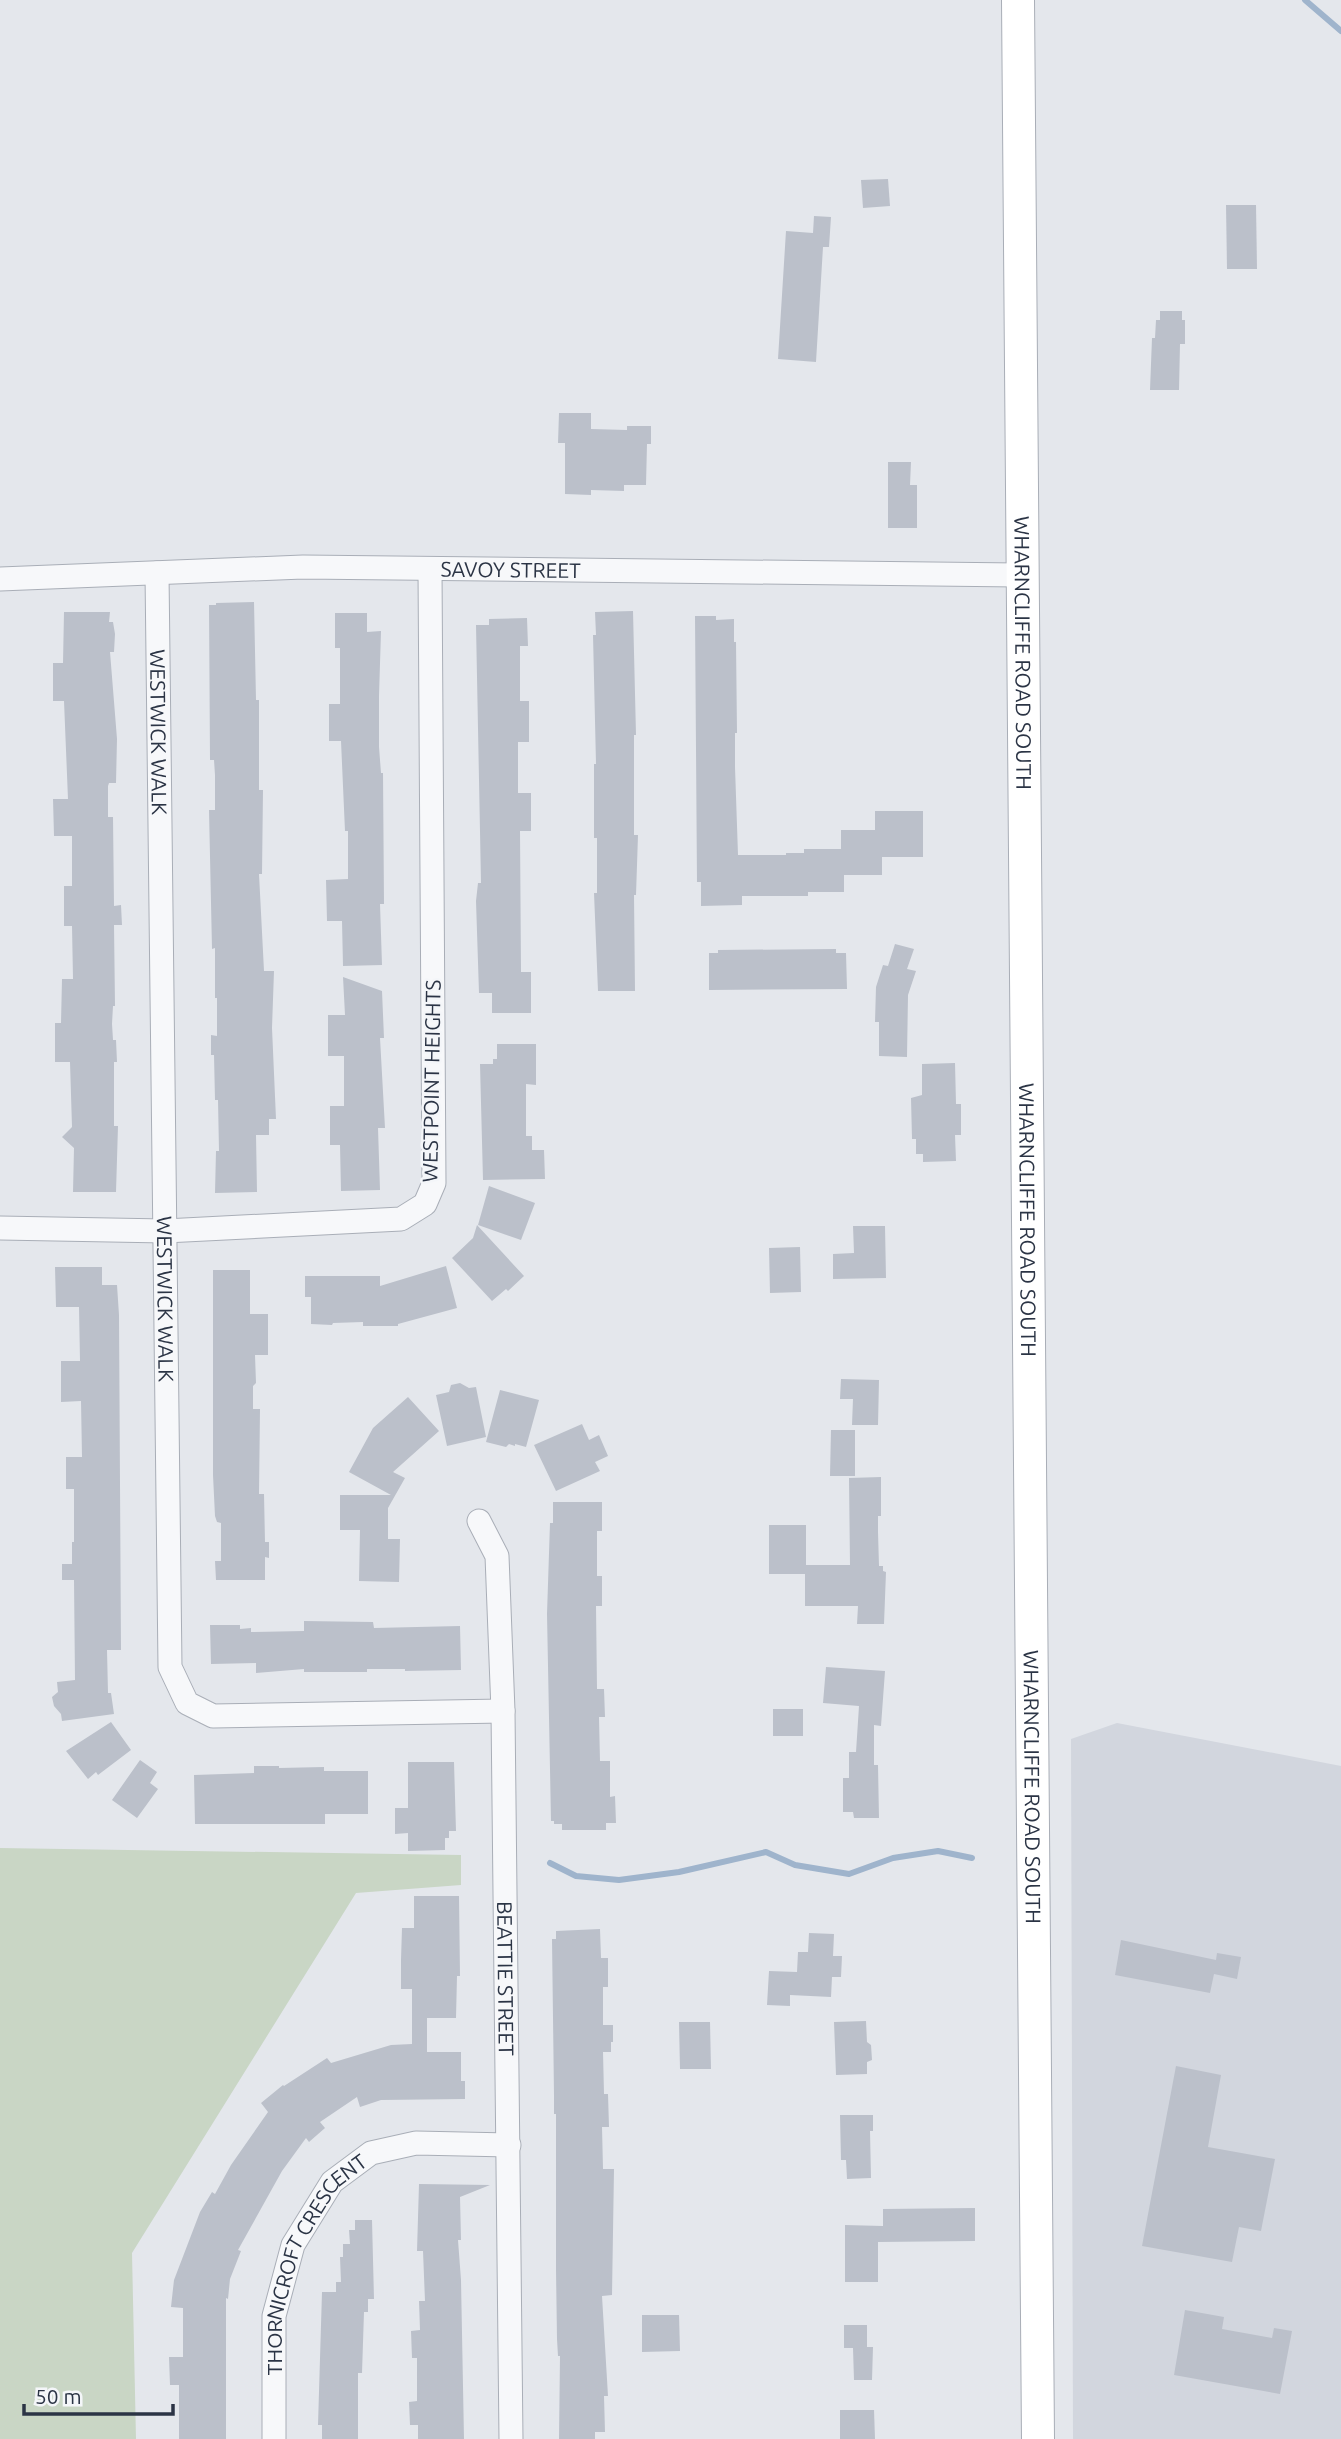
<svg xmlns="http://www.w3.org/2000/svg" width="1341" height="2439" viewBox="0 0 1341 2439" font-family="Ubuntu,sans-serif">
  <rect width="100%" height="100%" fill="#e4e7ec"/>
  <!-- built -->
  <polygon fill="#d2d6de" points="1117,1723 1341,1766 1341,2439 1073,2439 1071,1739"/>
  <!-- green -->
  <polygon fill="#c9d6c5" points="0,1848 461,1855 461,1885 356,1893 132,2253 136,2439 0,2439"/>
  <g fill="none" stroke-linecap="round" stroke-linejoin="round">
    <!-- stream -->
    <g stroke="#9fb4cc" stroke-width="6">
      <polyline points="1305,0 1341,31"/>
      <polyline points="550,1863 576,1876 619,1880 679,1872 766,1852 795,1865 849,1874 893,1858 938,1851 972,1858"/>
    </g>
  </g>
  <!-- building -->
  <g fill="#bbc0ca">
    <polygon points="888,179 890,206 863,208 861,180"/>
    <polygon points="1226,205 1256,205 1257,269 1227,269"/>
    <polygon points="814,216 831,217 829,247 823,247 816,362 778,359 786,231 813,233"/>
    <polygon points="1160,311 1182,311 1182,320 1185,320 1185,344 1180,344 1179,390 1150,390 1152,338 1155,338 1156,320 1160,320"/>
    <polygon points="559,413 591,413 591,429 627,430 627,426 651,426 651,444 647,444 646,485 624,485 624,491 591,490 591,495 565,494 565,443 558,443"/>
    <polygon points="888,462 911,462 910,485 917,485 917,528 888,528"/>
    <polygon points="254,602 256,700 259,700 259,790 263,790 262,874 259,874 264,971 274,971 272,1028 276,1119 269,1119 269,1135 256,1135 257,1192 215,1193 216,1151 219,1151 218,1100 215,1100 214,1055 211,1055 211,1035 217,1036 217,998 215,998 215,948 212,949 209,810 215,810 215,775 214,760 210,760 209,605 216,605 216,603"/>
    <polygon points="633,611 636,735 634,735 634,835 638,835 636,895 634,895 635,991 598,991 594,893 597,893 597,838 594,838 594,764 596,764 593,635 596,635 595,612"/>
    <polygon points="64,612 110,612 109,622 113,622 115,634 114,652 110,652 117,739 116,783 109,783 108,786 108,817 113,817 114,906 121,905 122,925 114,925 115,1006 113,1006 112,1024 113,1040 116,1040 117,1062 114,1062 114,1126 118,1126 116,1192 73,1192 74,1148 62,1137 72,1127 70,1062 55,1062 55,1023 61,1023 62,979 73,979 72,926 64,926 64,886 72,886 72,836 54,836 53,799 68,799 64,701 53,701 53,663 63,663"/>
    <polygon points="335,613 367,613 367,632 381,631 379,696 379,747 381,773 383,773 384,904 380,904 382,965 343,966 342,921 327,921 326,880 348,879 348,831 345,831 341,741 329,741 329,704 340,704 340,648 335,648"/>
    <polygon points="695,616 716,616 716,620 734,619 734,642 736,642 737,733 735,733 735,767 738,855 786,855 786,853 804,853 804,849 841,849 841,830 875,830 875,811 923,811 923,857 882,857 882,875 844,875 844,892 808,892 808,896 742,896 742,905 701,906 701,882 697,882"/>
    <polygon points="527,618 528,646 520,646 520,701 529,701 529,742 518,742 518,793 531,793 531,831 520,831 521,972 531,972 531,1013 492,1013 492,993 479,993 476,901 478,883 481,883 476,625 489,625 489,619"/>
    <polygon points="895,944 914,949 907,969 916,971 908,995 907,1057 879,1056 879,1022 875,1022 876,987 883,965 888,966"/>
    <polygon points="836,949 836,953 846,953 847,989 709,990 709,953 718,953 718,950"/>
    <polygon points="343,977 382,991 384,1038 380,1038 385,1128 378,1128 380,1190 341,1191 340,1145 330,1145 330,1106 344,1106 344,1056 328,1056 328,1015 345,1015"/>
    <polygon points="497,1044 536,1044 536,1085 526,1084 526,1136 532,1136 532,1150 544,1150 545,1179 483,1180 480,1064 493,1064 493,1059 497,1059"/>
    <polygon points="955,1063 956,1104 961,1104 961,1135 955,1135 956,1161 923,1162 923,1154 916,1154 916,1139 912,1139 911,1098 922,1095 922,1064"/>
    <polygon points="489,1186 535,1203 521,1240 478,1225"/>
    <polygon points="477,1225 524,1276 508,1291 506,1289 492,1301 452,1258 473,1238"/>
    <polygon points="853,1226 885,1226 886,1278 833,1279 833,1254 854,1253"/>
    <polygon points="800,1247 801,1292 770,1293 769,1248"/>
    <polygon points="446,1266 457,1308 398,1324 398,1326 363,1326 363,1322 333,1323 332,1325 311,1324 311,1297 305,1297 305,1276 380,1276 380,1286"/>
    <polygon points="55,1267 102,1267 102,1285 117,1285 119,1315 121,1650 107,1650 108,1693 111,1693 114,1714 62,1721 61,1714 54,1706 52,1697 58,1692 57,1682 75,1680 74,1580 62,1580 62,1564 72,1564 72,1542 74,1542 74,1489 66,1489 66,1457 82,1457 81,1401 61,1402 61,1361 80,1361 79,1307 56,1307"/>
    <polygon points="213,1270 250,1270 250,1314 268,1314 268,1355 255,1355 256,1383 253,1386 253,1409 260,1409 259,1494 264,1494 265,1542 269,1542 269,1558 265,1557 265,1580 216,1580 215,1561 221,1561 221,1523 217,1522 215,1516 213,1475"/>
    <polygon points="841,1379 879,1380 878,1425 852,1425 853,1399 840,1399"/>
    <polygon points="460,1383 469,1388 476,1387 486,1437 447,1446 436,1395 449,1392 451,1385"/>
    <polygon points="500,1390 539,1400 526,1447 515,1444 515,1446 509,1444 506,1447 486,1442"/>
    <polygon points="408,1397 439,1431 393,1472 405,1478 388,1508 388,1539 400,1539 399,1582 359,1581 360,1530 340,1530 340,1495 391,1495 349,1472 373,1428"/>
    <polygon points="582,1424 589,1440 599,1435 608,1456 595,1462 600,1471 556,1491 534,1445"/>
    <polygon points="831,1430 855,1430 855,1476 830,1476"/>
    <polygon points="881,1477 881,1516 878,1516 878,1532 879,1566 883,1566 883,1571 886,1572 884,1624 857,1624 858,1606 805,1606 805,1574 769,1574 769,1525 806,1525 806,1565 850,1565 849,1478"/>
    <polygon points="553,1502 602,1502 602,1531 597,1531 597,1576 602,1576 602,1606 596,1606 597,1689 604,1689 605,1717 599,1717 600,1761 610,1761 610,1797 615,1796 616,1823 606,1823 606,1830 562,1830 562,1824 554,1824 554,1821 551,1821 547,1614 550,1523 553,1523"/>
    <polygon points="304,1621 373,1622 374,1628 460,1626 461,1670 405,1671 405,1669 367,1669 367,1672 304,1672 304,1669 256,1673 256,1663 211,1664 210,1625 240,1625 240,1629 251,1628 251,1632 304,1631"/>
    <polygon points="826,1667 885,1671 881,1726 874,1725 874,1765 878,1765 879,1818 854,1818 853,1812 843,1812 843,1778 849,1778 849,1752 856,1752 859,1706 823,1703"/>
    <rect x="773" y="1709" width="30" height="27"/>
    <polygon points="111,1722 131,1750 98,1775 96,1772 88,1779 66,1751"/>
    <polygon points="140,1760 157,1772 150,1783 158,1789 137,1818 112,1800"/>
    <polygon points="408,1762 454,1762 456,1831 449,1831 449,1838 445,1838 445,1850 408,1851 408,1833 395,1834 395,1808 408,1808"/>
    <polygon points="254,1766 279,1766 279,1768 324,1767 324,1771 368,1771 368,1814 325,1814 325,1824 195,1824 194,1775 254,1773"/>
    <polygon points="414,1896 459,1896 460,1976 457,1976 456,2018 427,2018 427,2052 461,2052 461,2081 465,2081 465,2099 381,2100 360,2107 357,2097 320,2122 325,2128 309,2142 306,2138 282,2171 238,2250 241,2251 230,2279 228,2299 226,2298 226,2439 179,2439 179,2385 170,2385 169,2357 183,2357 183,2308 171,2307 174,2280 200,2212 212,2192 215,2194 231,2165 268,2112 261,2103 283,2085 284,2086 327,2058 331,2063 391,2045 412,2044 412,1989 401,1989 401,1960 402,1928 414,1928"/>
    <polygon points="600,1929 601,1958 608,1958 608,1987 603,1987 603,2025 613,2025 613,2042 611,2042 611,2052 603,2052 604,2094 608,2094 609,2127 602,2127 603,2169 614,2169 612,2295 602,2296 608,2396 604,2396 605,2432 595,2432 595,2439 559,2439 560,2356 558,2356 557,2339 556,2270 556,2114 554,2114 554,2095 552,1939 556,1939 556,1931"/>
    <polygon points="809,1933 834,1934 833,1956 842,1956 841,1977 832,1977 831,1997 790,1995 790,2006 767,2005 769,1971 797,1972 798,1952 808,1952"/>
    <polygon points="1121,1940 1216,1960 1217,1953 1241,1957 1237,1979 1214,1974 1210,1993 1115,1975"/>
    <polygon points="866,2021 867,2042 871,2045 872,2060 867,2062 867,2074 836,2075 834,2022"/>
    <polygon points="679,2022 710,2022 711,2069 680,2069"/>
    <polygon points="1176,2066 1221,2075 1208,2147 1275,2159 1261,2231 1239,2227 1232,2262 1142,2246"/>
    <polygon points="840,2115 873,2115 873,2131 870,2131 871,2178 847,2179 846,2160 841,2160"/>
    <polygon points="419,2184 490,2185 460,2197 461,2240 458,2240 461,2280 464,2439 418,2439 418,2425 410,2425 409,2402 417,2401 417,2358 412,2358 411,2331 420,2330 419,2301 425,2301 423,2251 417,2251"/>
    <polygon points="975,2208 975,2241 878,2242 878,2282 845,2282 845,2225 883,2226 883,2209"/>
    <polygon points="355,2220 372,2220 374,2299 368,2299 368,2312 364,2312 362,2373 358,2373 358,2439 322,2439 322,2425 318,2425 322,2292 336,2292 336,2282 341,2282 340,2257 343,2257 343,2244 350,2244 349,2230 355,2230"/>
    <polygon points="1185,2310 1224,2317 1222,2329 1272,2338 1274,2328 1292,2331 1280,2394 1174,2375"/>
    <polygon points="642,2315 679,2315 680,2351 642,2352"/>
    <polygon points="844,2325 867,2325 867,2347 873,2347 872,2380 854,2380 853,2348 844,2348"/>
    <polygon points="840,2410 874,2410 875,2439 840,2439"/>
  </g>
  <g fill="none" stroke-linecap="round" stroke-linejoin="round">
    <!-- street casing -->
    <g stroke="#a9aeb7" stroke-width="25">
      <g id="street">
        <path id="s1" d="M157,573L170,1667L187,1703L213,1716L503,1711"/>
        <path id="s2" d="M0,579L303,567L1021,575"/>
        <polyline points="0,1228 165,1231 401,1219 425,1204 434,1183 430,570"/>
        <path id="s3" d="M479,1521L497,1556L503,1711L511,2439"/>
        <path id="s4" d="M274,2439V2316L293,2245L332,2182L371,2153L416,2143L509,2145"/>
      </g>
    </g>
    <!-- secondary casing -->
    <g stroke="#a9aeb7" stroke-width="34">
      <g id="secondary">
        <path id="s5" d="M1018,0L1038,2439"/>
      </g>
    </g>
    <!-- street -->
    <use href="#street" stroke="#f7f8fa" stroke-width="23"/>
    <!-- secondary -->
    <use href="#secondary" stroke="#fff" stroke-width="32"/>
  </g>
  <g text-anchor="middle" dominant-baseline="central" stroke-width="5" stroke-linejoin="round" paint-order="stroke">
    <!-- street labels -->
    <g font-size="21" fill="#2b3445" stroke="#f4f6f9">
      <text stroke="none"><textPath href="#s2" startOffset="511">SAVOY STREET</textPath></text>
      <text stroke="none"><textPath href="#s5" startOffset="653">WHARNCLIFFE ROAD SOUTH</textPath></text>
      <text stroke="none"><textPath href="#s1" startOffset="159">WESTWICK WALK</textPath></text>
      <text transform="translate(431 1081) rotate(-89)">WESTPOINT HEIGHTS</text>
      <text stroke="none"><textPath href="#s5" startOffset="1220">WHARNCLIFFE ROAD SOUTH</textPath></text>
      <text stroke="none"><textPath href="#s1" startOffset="726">WESTWICK WALK</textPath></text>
      <text stroke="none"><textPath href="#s5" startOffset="1787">WHARNCLIFFE ROAD SOUTH</textPath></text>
      <text stroke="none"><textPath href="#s3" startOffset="462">BEATTIE STREET</textPath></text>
      <text stroke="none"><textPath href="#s4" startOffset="187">THORNICROFT CRESCENT</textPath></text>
    </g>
  </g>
  <!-- scale -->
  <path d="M24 2404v10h149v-10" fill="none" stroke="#2b3445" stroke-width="3.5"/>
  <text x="35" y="2404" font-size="21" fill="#2b3445" stroke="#f4f6f9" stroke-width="5" paint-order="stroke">50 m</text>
</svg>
